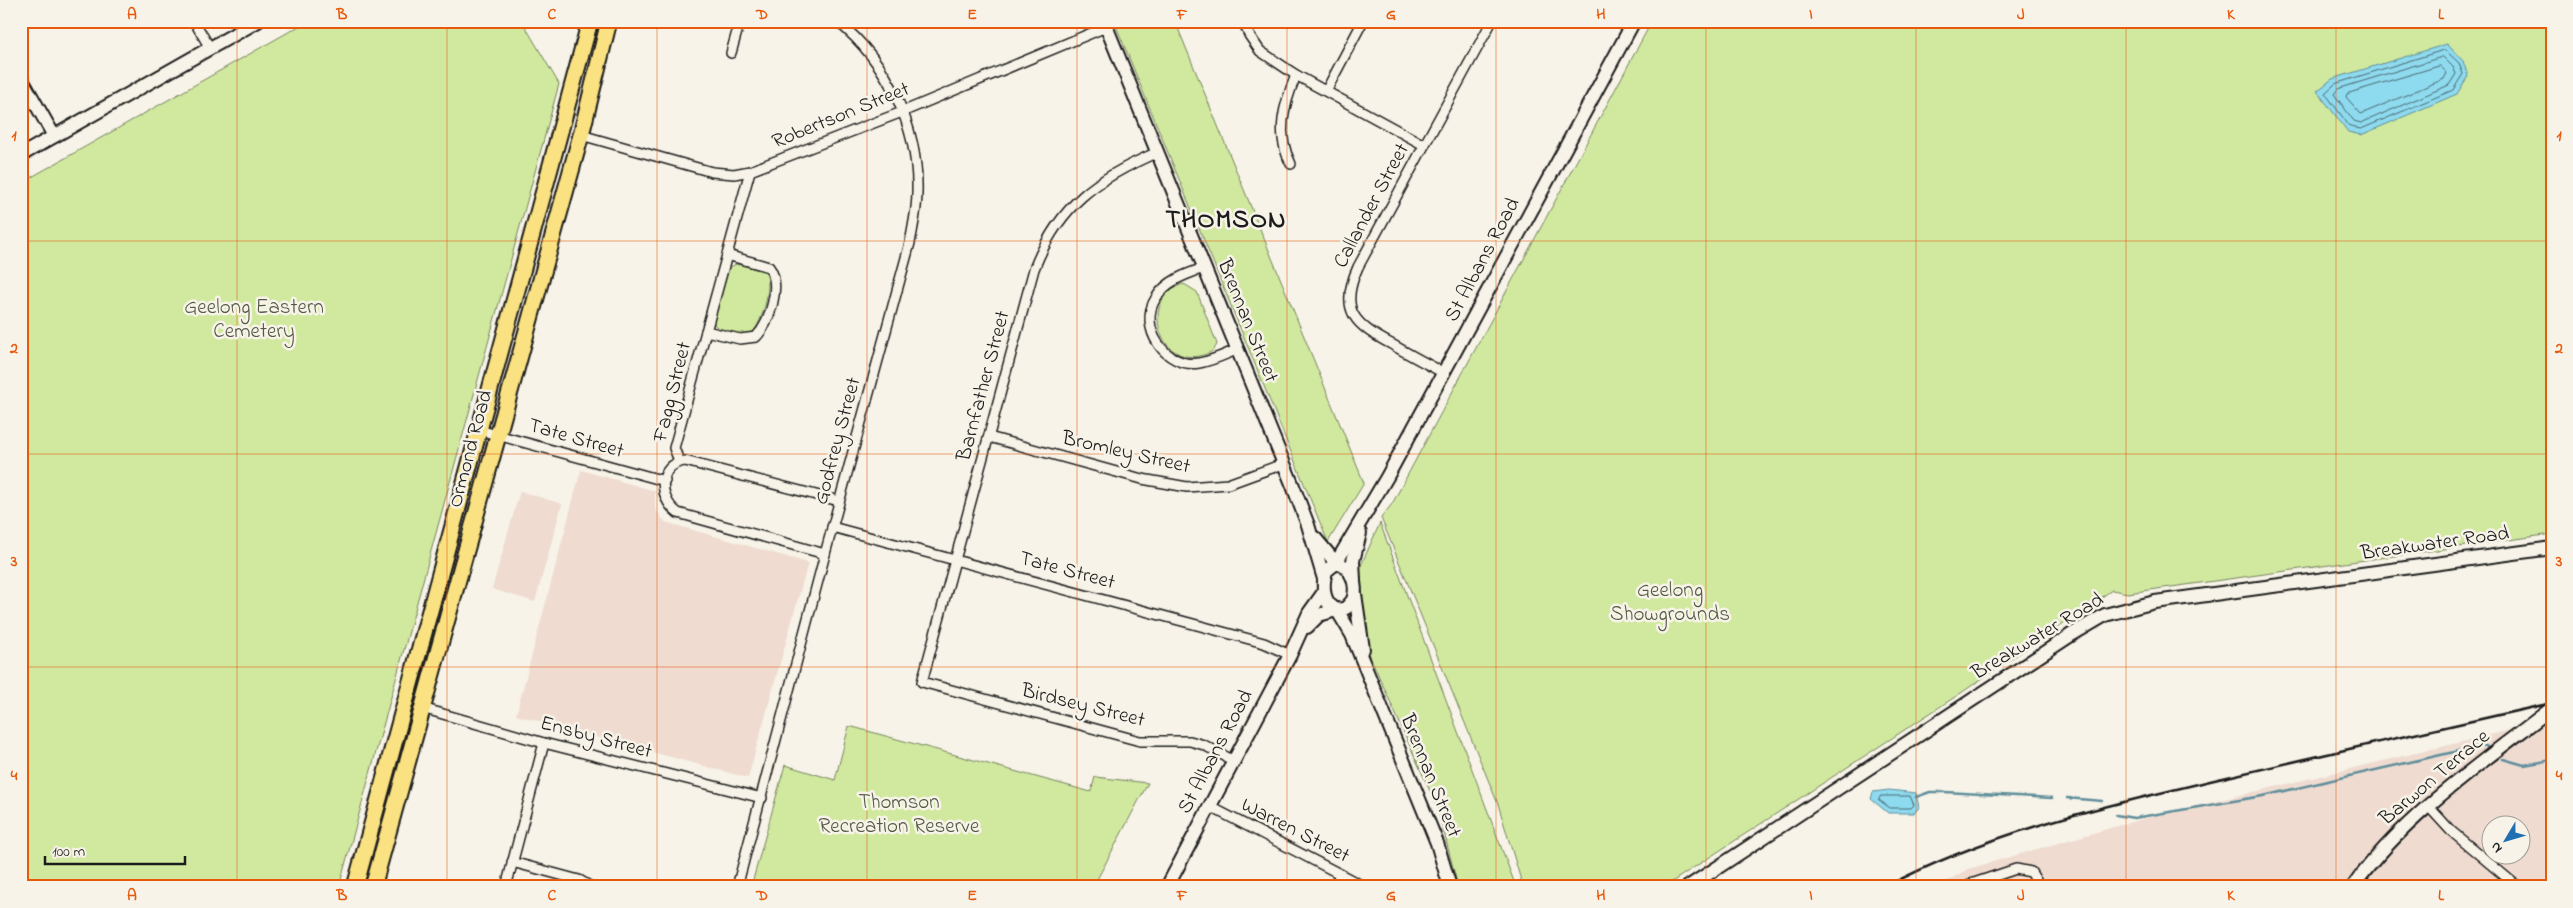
<svg xmlns="http://www.w3.org/2000/svg" width="2573" height="908" viewBox="0 0 2573 908" font-family="'Indie Flower',sans-serif">
  <rect width="100%" height="100%" fill="#f7f3e8"/>
  <filter id="ink" filterUnits="userSpaceOnUse"><feTurbulence type="fractalNoise" baseFrequency=".02" numOctaves="2"/><feDisplacementMap in="SourceGraphic" scale="10" xChannelSelector="R" yChannelSelector="G"/><feConvolveMatrix kernelMatrix="1 2 1 2 8 2 1 2 1" color-interpolation-filters="sRGB"/></filter>
  <g filter="url(#ink)">
    <!-- built -->
    <g fill="#efdbd0" fill-rule="evenodd">
      <polygon points="581,470 655,491 655,509 665,522 808,563 748,778 516,715"/>
      <polygon points="520,491 562,504 535,602 492,589"/>
      <path d="M2552,720V887H1937L1968,869L2142,819ZM2490,826H2520V856H2490Z"/>
    </g>
    <!-- green -->
    <g fill="#d0e99f" stroke="#76825e">
      <polygon points="308,21 522,21 559,84 339,887 21,887 21,183"/>
      <polygon points="1114,21 1175,21 1364,483 1328,542"/>
      <polygon points="1652,21 2552,21 2552,534 2128,593 2112,590 1961,693 1664,887 1523,887 1498,804 1381,518 1392,504"/>
      <path d="M736,264L765,271C774,285 761,329 748,337L719,329L713,323L727,269Z"/>
      <path d="M1184,284L1197,292L1217,344C1214,352 1208,354 1199,356C1155,364 1141,294 1184,284Z"/>
      <polygon points="1380,523 1516,887 1458,887 1438,809 1369,654 1358,572"/>
      <polygon points="849,726 1091,792 1095,777 1148,783 1093,887 751,887 785,765 835,780"/>
    </g>
    <!-- water -->
    <g fill="#8edaef" stroke="#608e9b">
      <polygon points="2447,44 2463,61 2468,76 2457,94 2361,135 2348,132 2317,91 2332,79"/>
      <polygon points="1889,790 1916,793 1919,808 1914,813 1888,813 1871,799 1873,792"/>
    </g>
    <g fill="none" stroke-linecap="round" stroke-linejoin="round">
      <!-- shore -->
      <g stroke="#4a6870" stroke-width="1">
        <polygon points="2445,50 2459,63 2463,74 2453,90 2361,129 2350,127 2325,93 2335,84"/>
        <polygon points="2443,57 2453,67 2456,74 2449,85 2361,123 2354,121 2334,94 2338,89"/>
        <polygon points="2440,66 2447,73 2444,79 2361,114 2346,97 2347,94"/>
        <polygon points="1881,796 1910,796 1914,805 1911,808 1890,808 1879,800"/>
      </g>
      <!-- stream -->
      <g stroke="#608e9b" stroke-width="2.5">
        <polyline points="2503,759 2524,765 2552,760"/>
        <polyline points="1916,797 1930,792 1945,792 2052,798"/>
        <polyline points="2067,798 2102,801"/>
        <polyline points="2116,815 2134,818 2263,796 2484,745 2487,747"/>
      </g>
      <!-- street casing -->
      <g stroke="#1c1c1c" stroke-width="12">
        <g id="street">
          <polyline points="194,21 210,48"/>
          <polyline points="1243,21 1249,35 1260,51 1296,75 1424,145"/>
          <polyline points="731,53 740,21"/>
          <polyline points="1326,91 1363,21"/>
          <polyline points="581,135 712,172 734,174 750,171 902,112 1106,27"/>
          <path d="M1158,152C1097,178 1059,205 1034,269L922,682L1140,741H1190L1204,745L1234,761"/>
          <path d="M1291,164C1275,133 1284,105 1296,75"/>
          <path d="M1204,268C1186,274 1166,281 1156,298C1137,327 1166,369 1199,363C1212,361 1224,355 1236,350"/>
          <path d="M706,331L740,339L756,337C770,323 782,284 769,267L727,255"/>
          <path d="M1444,373C1427,364 1410,355 1393,345C1355,325 1338,311 1358,267L1492,21"/>
          <polyline points="479,430 665,481"/>
          <polyline points="989,437 1142,479 1187,487 1228,484 1283,464"/>
          <polyline points="679,461 674,448 750,171"/>
          <polyline points="832,527 1264,643 1290,655"/>
          <path d="M825,554L678,513C657,498 658,464 685,461L839,501"/>
          <polyline points="422,708 544,743 762,798"/>
          <polyline points="1209,806 1365,887"/>
          <polyline points="2429,807 2451,831 2518,887"/>
          <polyline points="512,862 579,880 591,887"/>
          <polyline points="1971,884 2016,869 2031,872 2040,887"/>
          <polyline points="506,887 544,743"/>
          <path d="M737,887L825,554L910,243C913,226 917,210 917,193C919,128 888,62 837,21"/>
          <polyline points="1335,887 1340,874"/>
        </g>
      </g>
      <!-- secondary casing -->
      <g stroke="#1c1c1c" stroke-width="16">
        <g id="secondary">
          <polyline points="1104,21 1293,486 1308,525 1324,579"/>
          <polyline points="21,78 54,136"/>
          <polyline points="21,155 258,21"/>
          <polyline points="1315,538 1336,563"/>
          <polyline points="1336,563 1387,477 1634,21"/>
          <path d="M1336,563C1352,566 1358,586 1353,600L1346,608L1339,610C1322,606 1322,585 1326,571Z"/>
          <polyline points="1354,580 1353,561 1360,533"/>
          <polyline points="1355,594 1363,649"/>
          <polyline points="1337,610 1352,635 1437,843 1450,887"/>
          <polyline points="1307,627 1319,615 1336,610"/>
          <polyline points="1167,887 1290,655 1309,613 1324,592"/>
          <polyline points="1688,887 2071,635 2105,615 2155,602 2552,548"/>
          <path d="M2353,887C2401,818 2485,760 2552,708"/>
        </g>
      </g>
      <!-- highway casing -->
      <g stroke="#1c1c1c" stroke-width="19">
        <g id="highway">
          <polyline points="355,887 590,21"/>
          <polyline points="373,887 581,135 609,21"/>
        </g>
      </g>
      <!-- street -->
      <use href="#street" stroke="#f7f3e8" stroke-width="9"/>
      <!-- secondary -->
      <use href="#secondary" stroke="#f7f3e8" stroke-width="12"/>
      <!-- highway -->
      <use href="#highway" stroke="#fae181" stroke-width="15"/>
      <!-- rail -->
      <path stroke="#1c1c1c" stroke-width="2.5" d="M1885,887C1994,830 2105,806 2223,778C2333,752 2442,728 2552,703"/>
    </g>
  </g>
  <!-- grid -->
  <path fill="none" stroke="#e8590c" stroke-width="1" stroke-opacity="0.55" d="M237,21V887M447,21V887M657,21V887M867,21V887M1077,21V887M1287,21V887M1496,21V887M1706,21V887M1916,21V887M2126,21V887M2336,21V887M21,241H2552M21,454H2552M21,667H2552"/>
  <g text-anchor="middle" dominant-baseline="central" stroke-width="5" stroke-linejoin="round" paint-order="stroke">
    <!-- street labels -->
    <g font-size="21" fill="#1c1c1c" stroke="#f7f3e8">
      <text transform="translate(841 116) rotate(-22)">Robertson Street</text>
      <text transform="translate(1372 206) rotate(-62)">Callander Street</text>
      <text transform="translate(1483 260) rotate(-62)">St Albans Road</text>
      <text transform="translate(1247 321) rotate(68)">Brennan Street</text>
      <text transform="translate(984 386) rotate(-75)">Barnfather Street</text>
      <text transform="translate(673 392) rotate(-76)">Fagg Street</text>
      <text transform="translate(576 439) rotate(16)">Tate Street</text>
      <text transform="translate(838 441) rotate(-75)">Godfrey Street</text>
      <text transform="translate(471 449) rotate(-75)">Ormond Road</text>
      <text transform="translate(1126 453) rotate(13)">Bromley Street</text>
      <text transform="translate(2435 544) rotate(-8)">Breakwater Road</text>
      <text transform="translate(1067 571) rotate(15)">Tate Street</text>
      <text transform="translate(2038 637) rotate(-31)">Breakwater Road</text>
      <text transform="translate(1083 706) rotate(14)">Birdsey Street</text>
      <text transform="translate(596 738) rotate(15)">Ensby Street</text>
      <text transform="translate(1216 752) rotate(-62)">St Albans Road</text>
      <text transform="translate(1430 776) rotate(68)">Brennan Street</text>
      <text transform="translate(2435 778) rotate(-40)">Barwon Terrace</text>
      <text transform="translate(1295 831) rotate(27)">Warren Street</text>
    </g>
    <!-- park labels -->
    <g font-size="21" fill="#525a43" stroke="#f7f3e8">
      <text x="254" y="308">Geelong Eastern<tspan x="254" dy="24">Cemetery</tspan></text>
      <text x="1670" y="591">Geelong<tspan x="1670" dy="24">Showgrounds</tspan></text>
      <text x="899" y="803">Thomson<tspan x="899" dy="24">Recreation Reserve</tspan></text>
    </g>
    <!-- district labels -->
    <g font-size="26" font-weight="bold" letter-spacing="1" fill="#1c1c1c" stroke="#f7f3e8">
      <text x="1226" y="221">THOMSON</text>
    </g>
  </g>
  <!-- margin -->
  <rect width="2573" height="908" fill="none" stroke="#f7f3e8" stroke-width="55"/>
  <!-- north arrow -->
  <g transform="translate(2506 840) rotate(232)"><circle r="24" fill="#f7f3e8" stroke="#9f9d96"/>
  <path d="M0-4L9 19L0 12L-9 19Z" fill="#1f6fb2"/>
  <text y="-8" font-size="14" font-weight="bold" text-anchor="middle" fill="#1c1c1c">N</text>
  </g>
  <!-- scale -->
  <path d="M45 856v8h140v-8" fill="none" stroke="#1c1c1c" stroke-width="2.5"/>
  <text x="52" y="856" font-size="15" fill="#1c1c1c" stroke="#f7f3e8" stroke-width="4" paint-order="stroke">100 m</text>
  <rect x="28" y="28" width="2518" height="852" fill="none" stroke="#e8590c" stroke-width="2"/>
  <g font-size="16" text-anchor="middle" font-weight="bold" fill="#e8590c">
    <text x="132" y="19">A</text>
    <text x="342" y="19">B</text>
    <text x="552" y="19">C</text>
    <text x="762" y="19">D</text>
    <text x="972" y="19">E</text>
    <text x="1182" y="19">F</text>
    <text x="1391" y="19">G</text>
    <text x="1601" y="19">H</text>
    <text x="1811" y="19">I</text>
    <text x="2021" y="19">J</text>
    <text x="2231" y="19">K</text>
    <text x="2441" y="19">L</text>
    <text x="14" y="140">1</text>
    <text x="2559" y="140">1</text>
    <text x="14" y="353">2</text>
    <text x="2559" y="353">2</text>
    <text x="14" y="566">3</text>
    <text x="2559" y="566">3</text>
    <text x="14" y="780">4</text>
    <text x="2559" y="780">4</text>
    <text x="132" y="900">A</text>
    <text x="342" y="900">B</text>
    <text x="552" y="900">C</text>
    <text x="762" y="900">D</text>
    <text x="972" y="900">E</text>
    <text x="1182" y="900">F</text>
    <text x="1391" y="900">G</text>
    <text x="1601" y="900">H</text>
    <text x="1811" y="900">I</text>
    <text x="2021" y="900">J</text>
    <text x="2231" y="900">K</text>
    <text x="2441" y="900">L</text>
  </g>
</svg>
